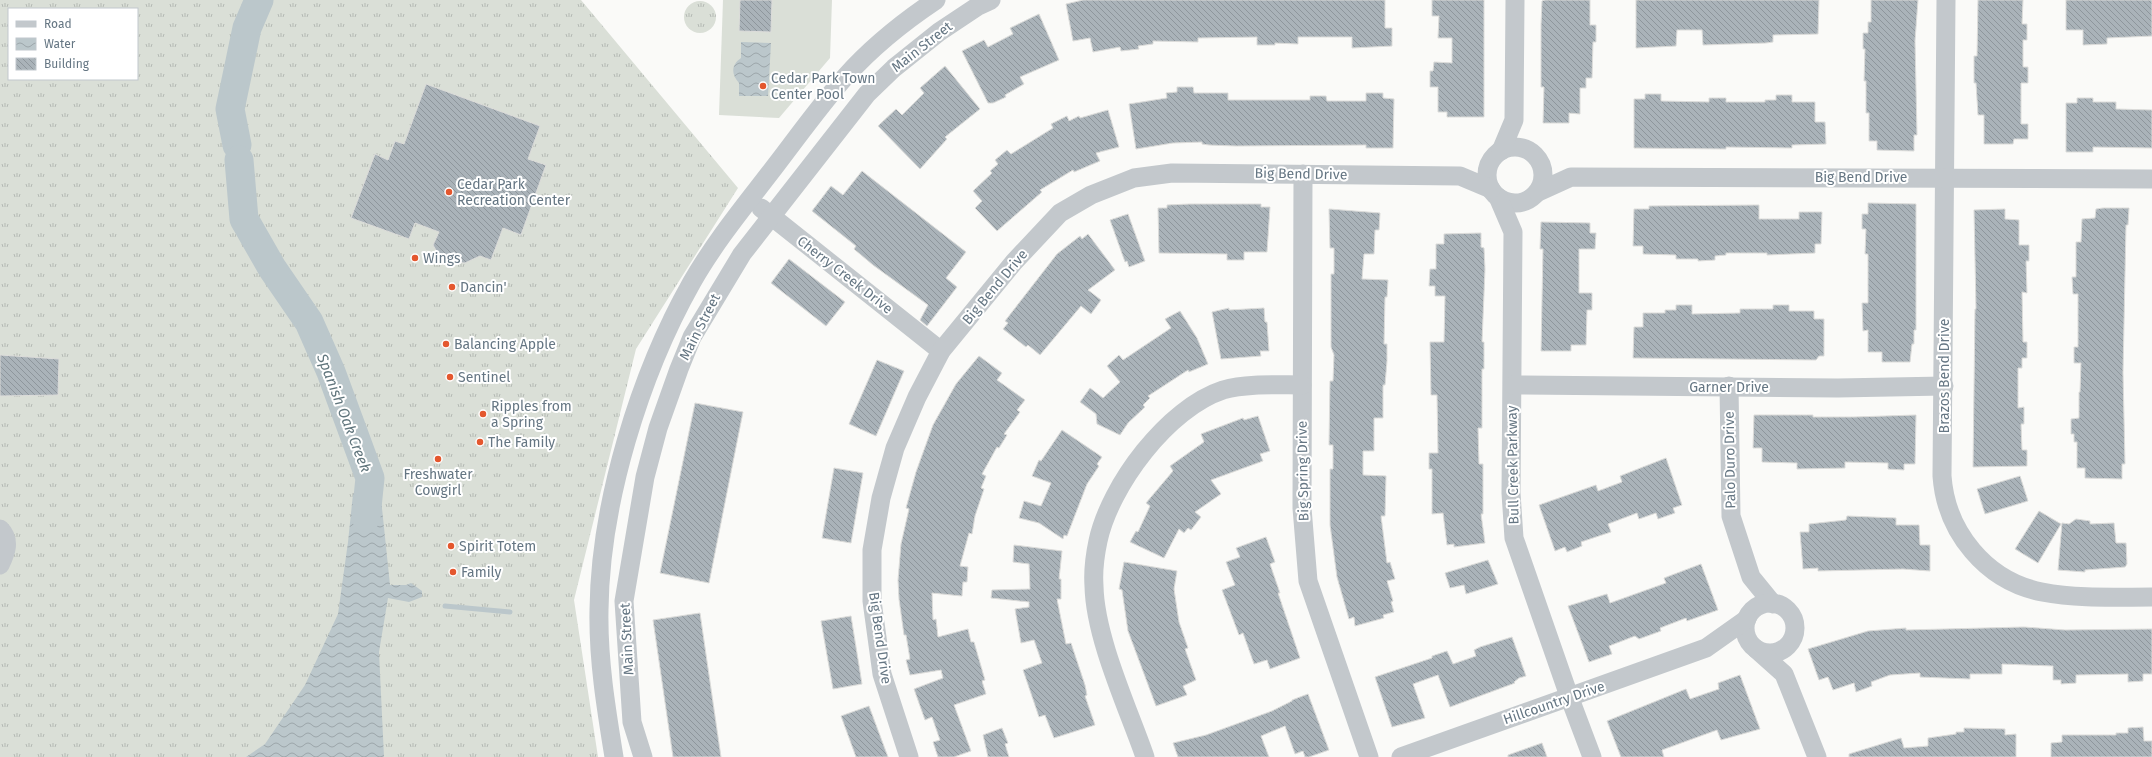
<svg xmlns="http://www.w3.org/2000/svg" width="2152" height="757" viewBox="0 0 2152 757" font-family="'Fira Sans',sans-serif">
  <defs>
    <pattern id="grass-tufts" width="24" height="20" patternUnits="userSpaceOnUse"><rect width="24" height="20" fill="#dadfd7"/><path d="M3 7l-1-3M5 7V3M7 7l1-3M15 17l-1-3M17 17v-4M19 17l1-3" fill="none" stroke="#b4b9b4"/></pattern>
    <pattern id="water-waves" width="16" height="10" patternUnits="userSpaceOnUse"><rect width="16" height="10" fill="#bbc7cb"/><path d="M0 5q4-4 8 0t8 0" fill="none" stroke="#9ca6aa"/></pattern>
    <pattern id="building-back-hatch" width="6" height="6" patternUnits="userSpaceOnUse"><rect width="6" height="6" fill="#aab3b9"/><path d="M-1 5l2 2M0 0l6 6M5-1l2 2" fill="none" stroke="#8e969c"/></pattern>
  </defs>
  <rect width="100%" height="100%" fill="#fafaf8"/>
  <!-- grass -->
  <g fill="url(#grass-tufts)" fill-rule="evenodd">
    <path d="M0,0H581L738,188L636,349L574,600L598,757H0ZM9,9H137V79H9Z"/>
    <circle cx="700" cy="17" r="16"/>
  </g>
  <!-- pitch -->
  <polygon fill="#dadfd7" points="723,0 832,0 830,58 779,118 719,115"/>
  <!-- water -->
  <g fill="url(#water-waves)">
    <path d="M741,42L771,43L768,96H739V83C731,74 731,65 741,58Z"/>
    <path d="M370,478L380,489L390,585H406L411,583L422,591V597L409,602L388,598L379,652L384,757H246L265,744L305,685L338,614L348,542L353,494C359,487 365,486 370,478Z"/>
  </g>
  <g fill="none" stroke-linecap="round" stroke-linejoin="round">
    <!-- stream -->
    <polyline stroke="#bbc7cb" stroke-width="5" points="445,606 510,612"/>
    <!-- river -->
    <g stroke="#bbc7cb" stroke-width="29">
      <polyline points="237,145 230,109 247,28 259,0"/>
      <polyline points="239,160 244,219 272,268 309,322 331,372 370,478 366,517"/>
    </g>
  </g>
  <!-- building -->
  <g fill="url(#building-back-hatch)" stroke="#dcdcda">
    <polygon points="740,0 772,0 771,32 739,31"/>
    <polygon points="1083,0 1385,0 1385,28 1392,28 1392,46 1352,48 1352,37 1298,37 1298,44 1275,43 1275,45 1257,45 1257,37 1198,38 1198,42 1153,41 1153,44 1138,46 1139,49 1121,51 1120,47 1093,52 1090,38 1073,41 1066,4"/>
    <polygon points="1432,0 1484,0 1484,117 1447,117 1447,112 1438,112 1438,87 1430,87 1430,71 1433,71 1434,62 1452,63 1452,38 1438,38 1439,16 1432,16"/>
    <polygon points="1545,0 1590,0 1590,25 1596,25 1596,42 1593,42 1592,78 1586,78 1586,88 1580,88 1580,114 1569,113 1569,123 1543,123 1544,87 1541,87 1541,25 1542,1"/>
    <polygon points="1636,0 1819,0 1818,34 1773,35 1773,42 1766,43 1703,45 1702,30 1677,30 1676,46 1636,48"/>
    <polygon points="1871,0 1918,0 1915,41 1917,135 1914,135 1914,151 1877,150 1877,141 1869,141 1869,113 1866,113 1866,81 1864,81 1865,49 1863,49 1863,33 1868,33 1868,22 1871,22"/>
    <polygon points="1978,0 2023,0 2022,24 2027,24 2027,40 2023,40 2023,67 2028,67 2028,83 2021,83 2021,124 2028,124 2028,139 2014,139 2013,144 1984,144 1984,115 1978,115 1976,83 1974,83 1974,56 1977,56"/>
    <polygon points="2066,0 2152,0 2152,36 2107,38 2107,44 2083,45 2083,30 2066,30"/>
    <polygon points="1039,14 1059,60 1020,77 1024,84 1005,95 1006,97 993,103 988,103 962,51 984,40 988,47 1013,34 1010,28"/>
    <polygon points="945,66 980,109 945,137 947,139 920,169 878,126 896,109 902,115 924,93 920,88"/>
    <polygon points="426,84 540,126 528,159 546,165 521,235 503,228 491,260 480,256 465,263 449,262 437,252 433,245 439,232 415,223 409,239 351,218 375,154 388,160 395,141 404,144"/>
    <polygon points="1177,87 1193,87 1194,93 1228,93 1228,100 1310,100 1310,96 1326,96 1327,101 1366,101 1366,93 1383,93 1383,98 1394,99 1393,148 1366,148 1366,145 1236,146 1209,145 1202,144 1202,142 1173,143 1136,149 1129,104 1167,98 1166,93 1177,92"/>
    <polygon points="1645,94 1661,94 1661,101 1709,102 1709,98 1726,98 1726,102 1765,102 1765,100 1776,100 1776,95 1792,95 1792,102 1815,102 1815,122 1825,122 1826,144 1792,145 1792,148 1726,147 1726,149 1634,148 1634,99 1645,99"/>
    <polygon points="2077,98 2093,98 2093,102 2116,102 2116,109 2152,110 2152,148 2093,147 2093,152 2066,152 2066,103 2077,103"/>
    <polygon points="1108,110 1119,147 1096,153 1100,161 1074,172 1073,170 1040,190 1042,192 997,231 975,208 982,201 973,191 992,173 990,171 998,164 995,160 1007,150 1011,154 1053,128 1051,124 1067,116 1069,121 1079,116 1080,118"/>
    <polygon points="862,171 966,252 946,278 957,287 927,326 920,320 928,305 873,265 854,249 856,246 812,211 831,186 843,195"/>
    <polygon points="1868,203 1916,204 1916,330 1914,330 1914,344 1912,344 1910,362 1882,362 1882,352 1868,352 1868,330 1863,331 1862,303 1868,303 1868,254 1865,254 1866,229 1862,229 1862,214 1868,214"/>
    <polygon points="1190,204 1261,204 1261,207 1270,207 1267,252 1244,252 1244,260 1227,260 1227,254 1159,253 1158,208 1167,208 1167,205"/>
    <polygon points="1759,205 1759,219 1799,219 1799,212 1822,212 1821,244 1815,244 1815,253 1767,255 1767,253 1726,253 1726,255 1715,256 1715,260 1698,261 1698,259 1676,259 1676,255 1643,254 1643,246 1633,246 1634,209 1649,209 1649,206"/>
    <polygon points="2103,208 2129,208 2128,225 2126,225 2123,373 2125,464 2122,464 2122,479 2085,478 2085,468 2077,468 2077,442 2074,442 2074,434 2071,434 2071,419 2079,418 2079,392 2080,392 2081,363 2074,363 2074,347 2078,347 2078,294 2073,294 2072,277 2076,277 2076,242 2081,242 2082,219 2095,218 2096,209"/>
    <polygon points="1329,209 1380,213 1379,230 1375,230 1374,254 1364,254 1362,279 1388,280 1387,297 1385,297 1384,344 1387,344 1387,361 1385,385 1383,385 1383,418 1374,418 1374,451 1363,451 1363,475 1386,476 1385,516 1381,516 1387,563 1390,562 1395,579 1387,581 1393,601 1391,602 1394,612 1383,615 1384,618 1355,626 1354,617 1349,619 1337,577 1330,525 1330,469 1333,469 1333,445 1329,445 1330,381 1333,381 1334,355 1331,347 1331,274 1334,274 1334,248 1330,248"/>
    <polygon points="2005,209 2005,219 2019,220 2019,245 2029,245 2029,261 2026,261 2027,293 2022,292 2023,342 2027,342 2027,358 2022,358 2022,368 2018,368 2018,408 2024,407 2024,424 2021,424 2022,450 2027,450 2027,466 1973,467 1975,309 1976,309 1974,210"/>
    <polygon points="1128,214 1145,261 1129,267 1127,261 1125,262 1110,220"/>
    <polygon points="1541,222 1590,223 1590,233 1596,233 1595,249 1579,249 1579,293 1592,293 1592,310 1587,310 1586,345 1571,345 1571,351 1541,351 1543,249 1540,249"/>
    <polygon points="1481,233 1481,247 1484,248 1485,269 1482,342 1484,342 1484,369 1482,369 1482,428 1478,428 1479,464 1483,464 1483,514 1481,514 1485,543 1454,547 1454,544 1447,545 1443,513 1432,514 1432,469 1429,469 1429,453 1438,453 1437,395 1431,395 1430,342 1444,342 1445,296 1435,296 1435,286 1429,286 1430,269 1436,269 1436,244 1444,244 1444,234"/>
    <polygon points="1088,234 1115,270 1088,290 1101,300 1091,314 1081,306 1040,355 1028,345 1026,347 1003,329 1008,323 1005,321 1057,254 1080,236 1082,239"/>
    <polygon points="789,259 845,302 826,326 771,283"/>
    <polygon points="1676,305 1692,305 1692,314 1740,313 1740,309 1773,309 1773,305 1789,305 1789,311 1814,311 1814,319 1824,319 1824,356 1819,356 1816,360 1633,358 1634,327 1643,327 1643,313 1665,313 1665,310 1676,310"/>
    <polygon points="1229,308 1229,310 1264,308 1265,322 1267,322 1269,351 1260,351 1261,356 1221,359 1212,312"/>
    <polygon points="1180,311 1197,338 1208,364 1189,372 1188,370 1148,396 1150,398 1143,405 1145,407 1128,423 1120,435 1097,424 1096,414 1080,402 1090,388 1103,398 1120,382 1107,366 1119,355 1123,360 1171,328 1165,319"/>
    <polygon points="0,355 59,359 58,395 0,396"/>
    <polygon points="979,356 1002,373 997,380 1025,400 1017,410 1020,412 1004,434 1007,435 999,448 997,447 982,474 986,476 981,488 984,489 975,516 972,534 969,533 960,566 968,567 967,582 963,582 962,596 932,593 933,620 936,619 938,637 968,629 971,642 974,642 985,680 982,681 986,694 954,705 971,751 954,757 938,757 933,742 940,740 932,717 925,720 914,689 943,678 941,670 910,675 906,660 910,659 906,635 904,635 899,599 898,580 901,544 909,509 906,508 916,472 933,425 956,384"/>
    <polygon points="877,360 904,371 876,436 849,424"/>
    <polygon points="695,403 743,412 709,583 660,573"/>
    <polygon points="1754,415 1813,415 1813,417 1854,417 1916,415 1915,464 1904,464 1904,470 1888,469 1888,463 1845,462 1845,468 1797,469 1797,463 1762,462 1762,448 1753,448"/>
    <polygon points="1258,416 1270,451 1260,454 1263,461 1211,480 1221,494 1195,512 1201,517 1191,530 1188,528 1184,533 1179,529 1164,558 1130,542 1136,531 1138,532 1150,506 1146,503 1173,471 1170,466 1204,442 1201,434 1243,418 1244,420"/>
    <polygon points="1062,430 1102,457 1097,464 1099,466 1087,484 1067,536 1064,535 1063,539 1039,523 1019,518 1024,501 1041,506 1051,483 1032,476 1039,460 1041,461"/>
    <polygon points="1666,458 1682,505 1673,508 1675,513 1658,519 1656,513 1639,519 1637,513 1608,524 1611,532 1581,542 1582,546 1567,552 1565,547 1555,551 1539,505 1596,485 1598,491 1622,482 1620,476"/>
    <polygon points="834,468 863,473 851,543 822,538"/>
    <polygon points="2020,476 2028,501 1985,514 1977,489"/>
    <polygon points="2039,511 2061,524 2038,563 2015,549"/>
    <polygon points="1847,516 1896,518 1896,525 1919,525 1920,545 1930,545 1930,571 1903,569 1818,571 1818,568 1803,569 1800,532 1809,532 1809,524 1846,520"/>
    <polygon points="2076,519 2090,521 2090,524 2114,523 2116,543 2126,543 2127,564 2125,567 2085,570 2085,572 2058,570 2062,523 2069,524"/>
    <polygon points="1266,537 1275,562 1270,564 1280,593 1278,593 1300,658 1270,669 1267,660 1254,664 1243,633 1239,635 1222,590 1235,585 1226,562 1240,557 1236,548"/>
    <polygon points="1014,545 1062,551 1059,579 1061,579 1061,599 1057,599 1066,644 1071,643 1085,685 1087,695 1085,696 1095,725 1054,738 1045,715 1039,717 1023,670 1042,663 1034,640 1021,643 1015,609 1029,607 1029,602 991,598 992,590 1030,589 1029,564 1013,562"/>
    <polygon points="1488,560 1498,584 1466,594 1464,585 1450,588 1445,573"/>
    <polygon points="1124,562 1177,571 1174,589 1179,622 1188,648 1185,649 1196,680 1183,686 1187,695 1156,706 1128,631 1122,590 1119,589"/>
    <polygon points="1701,564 1718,610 1687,621 1686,618 1660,628 1661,631 1639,639 1635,636 1609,646 1612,654 1589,662 1568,606 1607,594 1610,603 1666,583 1664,578"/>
    <polygon points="700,613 721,757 673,757 653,620"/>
    <polygon points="851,616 862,684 833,689 821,621"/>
    <polygon points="2024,627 2065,630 2152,629 2152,674 2143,674 2143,681 2128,682 2128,674 2076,675 2076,683 2061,684 2061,680 2053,680 2053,666 2002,664 2002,674 1970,674 1970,679 1920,677 1920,673 1890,675 1871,682 1872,686 1856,692 1854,683 1833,690 1828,677 1819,680 1808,649 1868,631 1906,628 1906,630"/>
    <polygon points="1512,637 1526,676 1519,678 1514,682 1515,683 1450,707 1438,675 1413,684 1425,718 1392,727 1375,677 1432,658 1432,656 1447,651 1453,664 1476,656 1474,650 1480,647"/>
    <polygon points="1740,675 1760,729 1721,740 1717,730 1662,750 1664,757 1621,757 1607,721 1686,689 1690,699 1719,689 1718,683"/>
    <polygon points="1308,694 1329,750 1309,757 1305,757 1303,751 1295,754 1285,726 1261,736 1269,757 1178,757 1173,743 1206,735 1272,711 1292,701 1292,700"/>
    <polygon points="869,706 888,757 856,757 841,716"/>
    <polygon points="2143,727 2144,741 2152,741 2152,757 2051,757 2051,743 2062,742 2062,735 2116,735 2116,733 2128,733 2128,728"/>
    <polygon points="1002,728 1008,743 1005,744 1009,757 988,757 983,735"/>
    <polygon points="1964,728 2005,729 2005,735 2016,734 2016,757 1849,757 1849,754 1901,738 1904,748 1928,746 1928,738 1956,734 1956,732 1964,732"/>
    <polygon points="1542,743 1547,757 1508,757 1508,755"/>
  </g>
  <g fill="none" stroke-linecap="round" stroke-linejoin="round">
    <!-- minor -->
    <g stroke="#c3c8cc" stroke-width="19">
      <path d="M1946,0L1942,476C1946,532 1986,581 2042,592C2078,599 2115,597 2152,597"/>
      <circle cx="1515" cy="175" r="28"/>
      <polyline points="1501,151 1514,120 1515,0"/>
      <polyline points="1303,174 1302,508 1308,581 1369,757"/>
      <polyline points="1538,192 1571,177 2152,179"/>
      <polyline points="1498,197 1513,232 1511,493 1514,538 1569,696 1592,757"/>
      <polyline points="761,208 941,351"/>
      <polyline points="1513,385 1838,388 1944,386"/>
      <polyline points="1729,386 1731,516 1751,577 1773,604"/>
      <path d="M0,529C11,540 6,553 0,565"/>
      <circle cx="1770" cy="628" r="25"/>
      <polyline points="1756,649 1784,674 1817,757"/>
      <path d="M614,757C606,708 598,659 599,610C600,503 640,374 692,282C716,240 747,203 776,165C799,135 821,104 846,76C872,47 903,22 936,0"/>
      <polyline points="643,757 632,722 624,601 645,477 658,428 679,369 692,337 742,254 867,94 894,68 939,32 978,6 991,0"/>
      <polyline points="909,757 882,674 872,601 872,550 881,498 895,448 917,397 941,351 1014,262 1060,213 1091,195 1134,178 1172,173 1460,176 1491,189"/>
      <path d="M1145,757C1128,708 1095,638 1094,586C1093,572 1095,555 1098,541C1110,485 1168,408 1223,390C1247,383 1277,385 1302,385"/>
      <polyline points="1401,757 1706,648 1747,619"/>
    </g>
  </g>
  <!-- markers -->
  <g fill="#e4572e" stroke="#fff" stroke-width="1.5">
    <circle cx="763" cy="86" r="4"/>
    <circle cx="449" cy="192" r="4"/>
    <circle cx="415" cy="258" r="4"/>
    <circle cx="452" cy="287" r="4"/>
    <circle cx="446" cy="344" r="4"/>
    <circle cx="450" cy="377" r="4"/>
    <circle cx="483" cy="414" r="4"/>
    <circle cx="480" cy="442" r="4"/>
    <circle cx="438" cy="459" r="4"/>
    <circle cx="451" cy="546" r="4"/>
    <circle cx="453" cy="572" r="4"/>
  </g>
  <g text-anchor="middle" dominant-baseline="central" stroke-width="4" stroke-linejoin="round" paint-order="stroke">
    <!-- street labels -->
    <g font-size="14" fill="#657683" stroke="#fff">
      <text transform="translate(922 47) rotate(-38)">Main Street</text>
      <text transform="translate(1301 174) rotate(1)">Big Bend Drive</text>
      <text x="1861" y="177">Big Bend Drive</text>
      <text transform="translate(845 275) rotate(38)">Cherry Creek Drive</text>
      <text transform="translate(995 287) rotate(-50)">Big Bend Drive</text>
      <text transform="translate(700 327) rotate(-63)">Main Street</text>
      <text transform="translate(1944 376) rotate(-90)">Brazos Bend Drive</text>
      <text x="1729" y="387">Garner Drive</text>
      <text transform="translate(1730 460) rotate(-91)">Palo Duro Drive</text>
      <text transform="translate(1513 465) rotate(-91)">Bull Creek Parkway</text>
      <text transform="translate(1303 471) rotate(-91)">Big Spring Drive</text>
      <text transform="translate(880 638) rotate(82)">Big Bend Drive</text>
      <text transform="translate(627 639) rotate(-93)">Main Street</text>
      <text transform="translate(1554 703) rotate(-19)">Hillcountry Drive</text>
    </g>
    <!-- poi labels -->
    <g font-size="14" fill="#657683" stroke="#fff" text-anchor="start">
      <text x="771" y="78">Cedar Park Town<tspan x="771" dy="16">Center Pool</tspan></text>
      <text x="457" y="184">Cedar Park<tspan x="457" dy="16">Recreation Center</tspan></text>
      <text x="423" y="258">Wings</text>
      <text x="460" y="287">Dancin'</text>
      <text x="454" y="344">Balancing Apple</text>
      <text x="458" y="377">Sentinel</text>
      <text x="491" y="406">Ripples from<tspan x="491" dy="16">a Spring</tspan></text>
      <text x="488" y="442">The Family</text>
      <text x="438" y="474" text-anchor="middle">Freshwater<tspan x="438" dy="16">Cowgirl</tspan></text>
      <text x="459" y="546">Spirit Totem</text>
      <text x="461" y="572">Family</text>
    </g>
    <!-- water labels -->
    <g font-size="15" font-style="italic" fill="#60757c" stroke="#fff">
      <text transform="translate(344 413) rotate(69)">Spanish Oak Creek</text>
    </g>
  </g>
  <!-- legend -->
  <rect x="8" y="8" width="130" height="72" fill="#ffffff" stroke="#c1c8cd"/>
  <rect x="16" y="21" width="20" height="6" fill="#c3c8cc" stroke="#c1c8cd"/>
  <text x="44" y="28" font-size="12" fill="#657683">Road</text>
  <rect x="16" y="38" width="20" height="12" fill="url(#water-waves)" stroke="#c1c8cd"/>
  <text x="44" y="48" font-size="12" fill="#657683">Water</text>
  <rect x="16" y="58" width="20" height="12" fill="url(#building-back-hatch)" stroke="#c1c8cd"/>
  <text x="44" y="68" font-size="12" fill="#657683">Building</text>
</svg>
